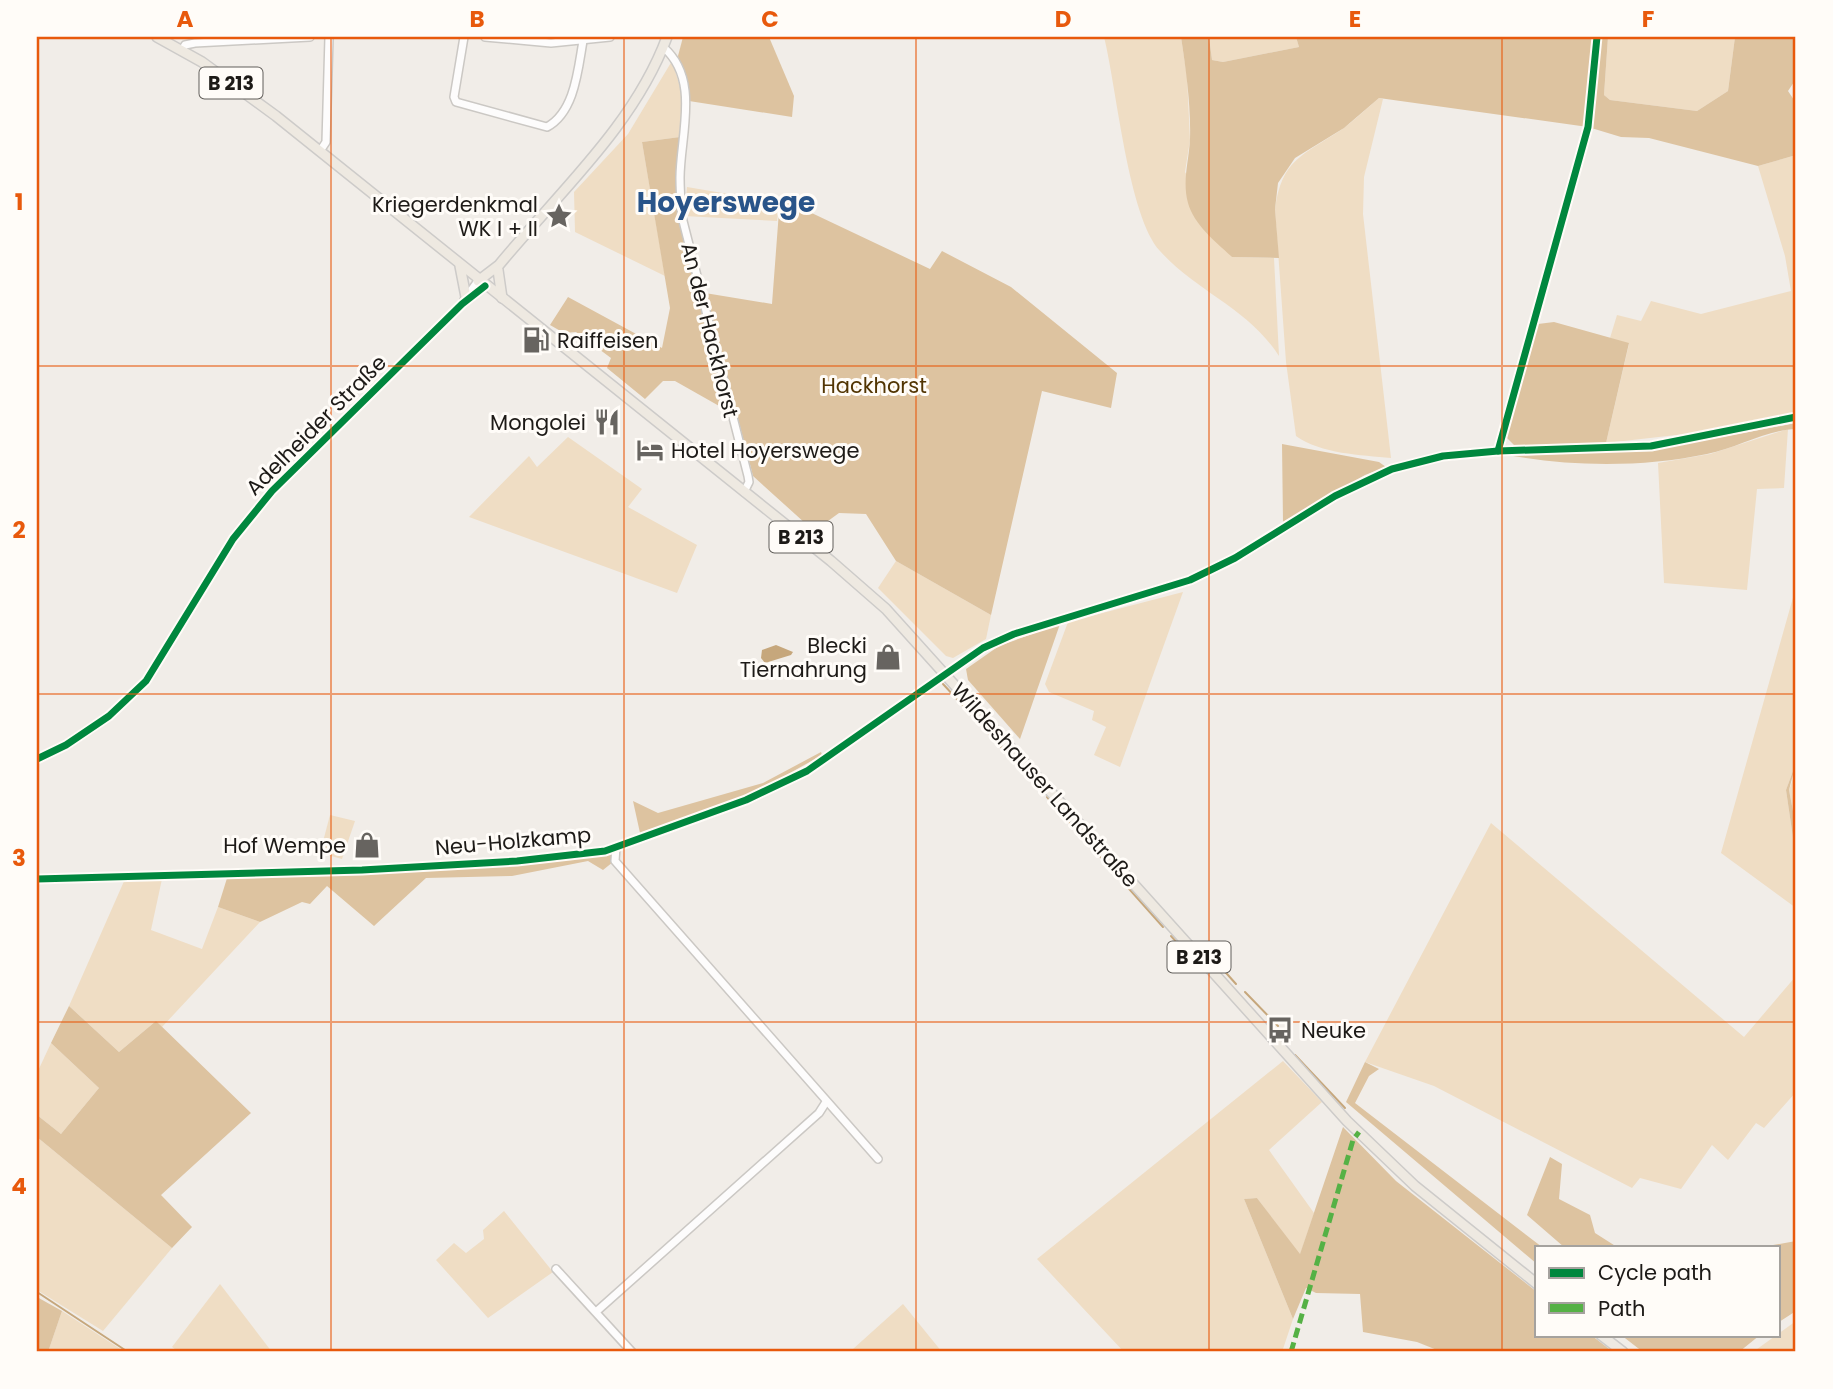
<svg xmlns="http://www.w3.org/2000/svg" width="1833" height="1389" viewBox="0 0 1833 1389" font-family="Poppins,sans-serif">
  <rect width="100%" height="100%" fill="#f1ede8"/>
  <!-- green -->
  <g fill="#efddc4">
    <path d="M1104,37H1181L1187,77L1190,140L1185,172L1232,257L1274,258L1279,356C1248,308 1197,292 1160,251C1128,216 1117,89 1104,37Z"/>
    <polygon points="1209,37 1296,37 1299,47 1223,62 1212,60"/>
    <polygon points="1608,37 1735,37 1728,91 1697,111 1610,100 1604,95"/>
    <polygon points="672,61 685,103 680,137 642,142 665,276 575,232 574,192 628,134"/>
    <path d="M1379,98L1383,99L1364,177L1363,214L1391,458C1361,455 1321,454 1296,436L1286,362L1275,209C1281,160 1303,155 1341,130C1354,121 1366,109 1379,98Z"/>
    <polygon points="1796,155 1796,412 1694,433 1606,443 1629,344 1610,338 1617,315 1641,321 1651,301 1701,314 1791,291 1785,256 1758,166"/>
    <polygon points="687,187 752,198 780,198 777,221 684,216"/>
    <polygon points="1788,429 1784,488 1757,489 1747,590 1664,583 1658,463 1710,454"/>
    <polygon points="568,437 642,489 628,507 697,545 677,593 469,517 529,456 537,467"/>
    <polygon points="896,561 991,615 986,639 953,658 946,656 878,588"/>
    <polygon points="1183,592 1120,767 1094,755 1106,727 1092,720 1094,711 1049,692 1045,684 1068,622"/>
    <polygon points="1794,594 1796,594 1796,763 1786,790 1796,858 1796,908 1721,853"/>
    <polygon points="1796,771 1796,827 1789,790"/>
    <polygon points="330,815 355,821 342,859 320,853"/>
    <polygon points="1491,823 1744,1037 1796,976 1796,1092 1764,1128 1756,1123 1728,1160 1712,1145 1681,1189 1640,1178 1632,1188 1434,1086 1365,1062"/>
    <polygon points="125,879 162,879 151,930 202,949 218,907 260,922 162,1027 156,1021 119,1052 69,1006"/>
    <polygon points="51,1043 99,1088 61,1134 37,1115 37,1073"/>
    <polygon points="1283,1061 1322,1102 1269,1150 1314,1213 1300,1255 1257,1198 1244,1199 1293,1319 1282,1352 1124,1352 1037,1259"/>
    <polygon points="37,1137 172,1248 103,1331 37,1290"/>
    <polygon points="504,1211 553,1272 488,1318 436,1260 454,1243 466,1253 484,1239 483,1230"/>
    <polygon points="220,1284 272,1352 179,1352 172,1347"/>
    <polygon points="903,1304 942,1352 856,1352 853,1349"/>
    <polygon points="62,1311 125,1352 48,1352"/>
    <polygon points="1796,1321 1796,1352 1753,1352"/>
  </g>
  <!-- forest -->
  <g fill="#ddc3a0">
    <polygon points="683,37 769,37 794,96 792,117 689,101 678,56"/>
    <path d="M1181,37H1209L1212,60L1223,62L1299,47L1296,37H1608L1604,95L1610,100L1697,111L1728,91L1735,37H1796V79L1788,91L1796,103V155L1758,166L1649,138L1621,137L1588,127L1379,98L1344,128L1295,158L1278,183L1275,209L1279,258L1232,257C1216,242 1194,225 1188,203C1182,181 1189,161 1190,139C1191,105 1186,70 1181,37Z"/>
    <polygon points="680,137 678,218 728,411 675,381 663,381 645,399 607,368 611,358 576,332 564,333 550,325 568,297 662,348 670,308 642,142"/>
    <polygon points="780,198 930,269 942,251 1011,287 1117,373 1111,408 1042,391 991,615 896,561 866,514 839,513 828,521 827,543 753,476 705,293 772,304"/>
    <polygon points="1554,322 1629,343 1606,443 1515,446 1506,437 1538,324"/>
    <path d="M1796,423V429C1766,430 1737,448 1707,454C1645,467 1576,467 1513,456L1653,450Z"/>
    <polygon points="1282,444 1379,462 1386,467 1365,475 1283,522"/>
    <polygon points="1060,624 1020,739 968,680 966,669 999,646"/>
    <polygon points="821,752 822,755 760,790 640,833 633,801 658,813 763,783"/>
    <polygon points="1796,763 1789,790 1796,827 1796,858 1786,790"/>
    <polygon points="610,852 613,862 603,870 588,861 512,876 426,878 374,926 327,886 310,904 302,902 260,922 218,907 228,875 515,864"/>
    <polygon points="69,1006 119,1052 156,1021 251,1113 161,1195 192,1227 172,1248 37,1137 37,1115 61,1134 99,1088 51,1043"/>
    <polygon points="1365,1062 1379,1069 1369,1076 1355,1103 1542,1247 1537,1247 1537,1264 1346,1102"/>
    <polygon points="1343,1127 1396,1181 1537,1292 1537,1335 1591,1335 1613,1352 1442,1352 1417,1342 1363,1332 1360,1294 1316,1293 1306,1288 1293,1319 1244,1199 1257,1198 1300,1254"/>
    <polygon points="1550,1157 1562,1164 1559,1199 1590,1215 1595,1233 1617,1247 1564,1247 1527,1215"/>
    <polygon points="1796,1241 1796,1311 1779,1322 1779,1247 1762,1247"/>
    <polygon points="37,1297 62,1311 48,1352 37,1352"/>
    <polygon points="1621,1335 1760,1335 1739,1352 1643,1352"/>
  </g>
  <!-- water -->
  <polygon fill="#c6a77c" points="776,645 793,652 791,655 765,663 761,658 762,650"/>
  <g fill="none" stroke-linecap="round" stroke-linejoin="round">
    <!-- stream -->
    <g stroke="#c6a77c" stroke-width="2">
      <polyline points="943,684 1013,760"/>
      <polyline points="1018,764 1043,793"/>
      <polyline points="1047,797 1094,850"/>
      <polyline points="1099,855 1163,927"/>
      <polyline points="1171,936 1192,959"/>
      <polyline points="1210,955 1236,984"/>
      <polyline points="1245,992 1278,1026"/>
      <polyline points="1295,1055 1345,1108"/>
      <polyline points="37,1292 128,1352"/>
    </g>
    <!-- minor casing -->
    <g stroke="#cbc8c4" stroke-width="10">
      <g id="minor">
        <path d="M464,37L454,97L456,102L547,127C575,112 578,69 583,41"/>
        <polyline points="485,37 551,43 610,37"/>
        <path d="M663,47C701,79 680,136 680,178C680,191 681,204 682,217L748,476L749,482L744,492"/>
        <polyline points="182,50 185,45 195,43 310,37"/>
        <polyline points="320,151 326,142 329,37"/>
        <polyline points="464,300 478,281"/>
        <polyline points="37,759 66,745 109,716 146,681 233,539 272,491 462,304 485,286"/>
        <polyline points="616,847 615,861 878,1159"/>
        <polyline points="37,879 362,870 517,861 605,851 746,800 807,771 983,648 1014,634 1190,580 1235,558 1335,496 1392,469 1443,456 1498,451 1651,446 1796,417"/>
        <polyline points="556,1269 632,1352"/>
        <polyline points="597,1311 819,1113 826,1102"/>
      </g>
    </g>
    <!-- major casing -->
    <g stroke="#cdcbc9" stroke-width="12">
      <g id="major">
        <polyline points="157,37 202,62 276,116 831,561 886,609 1347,1121 1415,1186 1537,1284"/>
        <polyline points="460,266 466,297"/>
        <polyline points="498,270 502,298"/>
        <path d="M478,281L499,265C558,193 634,126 667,37"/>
        <polyline points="1601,1335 1623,1352"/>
      </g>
    </g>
    <!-- minor -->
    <use href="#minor" stroke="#fdfcfc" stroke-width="7"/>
    <!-- major -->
    <use href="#major" stroke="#eee9e1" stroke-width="9"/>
    <!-- quiet -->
    <polyline stroke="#55b145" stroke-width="5" stroke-dasharray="10 5" stroke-linecap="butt" points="1291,1352 1353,1140 1359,1132"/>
    <!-- cycleway casing -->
    <g stroke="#fffcf8" stroke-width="11">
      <g id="cycleway">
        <polyline points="1498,451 1588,127 1597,37"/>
        <polyline points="37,759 66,745 109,716 146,681 233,539 272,491 462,304 485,286"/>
        <polyline points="37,879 362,870 517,861 605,851 746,800 807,771 983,648 1014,634 1190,580 1235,558 1335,496 1392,469 1443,456 1498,451 1651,446 1796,417"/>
      </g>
    </g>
    <!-- cycleway -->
    <use href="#cycleway" stroke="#00873e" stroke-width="7"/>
  </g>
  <!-- grid -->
  <path fill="none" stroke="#e8590c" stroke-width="2" stroke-opacity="0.55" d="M331,37V1352M624,37V1352M916,37V1352M1209,37V1352M1502,37V1352M37,366H1796M37,694H1796M37,1022H1796"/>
  <!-- icons -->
  <defs>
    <g id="sight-bare" transform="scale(2.1)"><path d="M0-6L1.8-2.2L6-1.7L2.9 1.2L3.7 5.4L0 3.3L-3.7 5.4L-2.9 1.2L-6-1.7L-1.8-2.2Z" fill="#676460" stroke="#fffcf8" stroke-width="2.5" paint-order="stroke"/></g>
    <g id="fuel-bare" transform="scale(2.1)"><path d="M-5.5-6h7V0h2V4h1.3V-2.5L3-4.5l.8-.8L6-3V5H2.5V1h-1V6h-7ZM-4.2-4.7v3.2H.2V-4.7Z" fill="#676460" stroke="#fffcf8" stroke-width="2.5" paint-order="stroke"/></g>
    <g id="restaurant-bare" transform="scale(2.1)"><path d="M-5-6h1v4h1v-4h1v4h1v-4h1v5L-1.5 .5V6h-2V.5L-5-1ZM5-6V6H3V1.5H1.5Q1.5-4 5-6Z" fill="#676460" stroke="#fffcf8" stroke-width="2.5" paint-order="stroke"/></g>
    <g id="hotel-bare" transform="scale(2.1)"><path d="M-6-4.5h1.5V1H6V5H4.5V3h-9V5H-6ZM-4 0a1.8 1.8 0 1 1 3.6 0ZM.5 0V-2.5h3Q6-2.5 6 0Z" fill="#676460" stroke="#fffcf8" stroke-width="2.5" paint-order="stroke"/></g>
    <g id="shop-bare" transform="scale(2.1)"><path d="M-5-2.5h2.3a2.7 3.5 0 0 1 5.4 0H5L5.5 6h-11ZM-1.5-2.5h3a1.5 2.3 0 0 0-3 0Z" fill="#676460" stroke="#fffcf8" stroke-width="2.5" paint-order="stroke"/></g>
    <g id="bus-bare" transform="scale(2.1)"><path d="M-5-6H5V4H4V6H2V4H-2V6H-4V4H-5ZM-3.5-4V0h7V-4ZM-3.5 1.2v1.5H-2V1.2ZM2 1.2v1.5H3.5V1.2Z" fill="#676460" stroke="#fffcf8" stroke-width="2.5" paint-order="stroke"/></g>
  </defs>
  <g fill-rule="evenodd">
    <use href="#sight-bare" x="559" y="216"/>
    <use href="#fuel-bare" x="536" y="340"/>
    <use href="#restaurant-bare" x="607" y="422"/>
    <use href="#hotel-bare" x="650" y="450"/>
    <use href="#shop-bare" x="888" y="657"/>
    <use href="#shop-bare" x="367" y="845"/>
    <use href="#bus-bare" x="1280" y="1030"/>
  </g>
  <g text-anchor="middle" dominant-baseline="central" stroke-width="6" stroke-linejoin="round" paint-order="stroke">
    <!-- shield labels -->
    <g fill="#fffcf8" stroke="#615e5a" stroke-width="2">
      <rect x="199.5" y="67.5" width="63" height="31" rx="5"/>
      <rect x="769.5" y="521.5" width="63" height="31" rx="5"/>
      <rect x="1167.5" y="941.5" width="63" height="31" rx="5"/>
    </g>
    <g font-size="19" font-weight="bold" fill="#1d1a17">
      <text x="231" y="83">B 213</text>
      <text x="801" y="537">B 213</text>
      <text x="1199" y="957">B 213</text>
    </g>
    <!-- poi labels -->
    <g font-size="21" fill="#1d1a17" stroke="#fffcf8" text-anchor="end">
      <text x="538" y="204">Kriegerdenkmal<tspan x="538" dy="24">WK I + II</tspan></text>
      <text x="557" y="340" text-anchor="start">Raiffeisen</text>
      <text x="586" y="422">Mongolei</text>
      <text x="671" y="450" text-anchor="start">Hotel Hoyerswege</text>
      <text x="867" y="645">Blecki<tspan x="867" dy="24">Tiernahrung</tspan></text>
      <text x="346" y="845">Hof Wempe</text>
      <text x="1301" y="1030" text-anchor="start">Neuke</text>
    </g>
    <!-- street labels -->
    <g font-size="21" fill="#1d1a17" stroke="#fffcf8">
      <text transform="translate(710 330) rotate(76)">An der Hackhorst</text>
      <text transform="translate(316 425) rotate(-45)">Adelheider Straße</text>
      <text transform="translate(1045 785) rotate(48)">Wildeshauser Landstraße</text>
      <text transform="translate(513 841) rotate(-5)">Neu-Holzkamp</text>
    </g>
    <!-- park labels -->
    <g font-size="21" fill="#523503" stroke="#fffcf8">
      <text x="874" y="385">Hackhorst</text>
    </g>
    <!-- district labels -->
    <g font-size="28" font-weight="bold" fill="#295489" stroke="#fffcf8">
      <text x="726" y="202">Hoyerswege</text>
    </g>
  </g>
  <!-- border -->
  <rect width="1833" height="1389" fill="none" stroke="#fffcf8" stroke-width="77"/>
  <!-- legend -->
  <rect x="1535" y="1246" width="245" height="91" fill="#fffcf8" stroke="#a5a29e" stroke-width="2"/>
  <rect x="1549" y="1268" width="35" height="10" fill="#00873e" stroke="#a5a29e" stroke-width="2"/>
  <text x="1598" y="1280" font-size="21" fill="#1d1a17">Cycle path</text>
  <rect x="1549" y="1303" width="35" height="10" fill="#55b145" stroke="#a5a29e" stroke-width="2"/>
  <text x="1598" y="1316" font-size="21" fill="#1d1a17">Path</text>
  <rect x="38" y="38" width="1756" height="1312" fill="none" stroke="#e8590c" stroke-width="2.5"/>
  <g font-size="23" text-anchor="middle" font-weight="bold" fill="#e8590c">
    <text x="185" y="27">A</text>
    <text x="477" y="27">B</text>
    <text x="770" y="27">C</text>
    <text x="1063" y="27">D</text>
    <text x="1355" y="27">E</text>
    <text x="1648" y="27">F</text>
    <text x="19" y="210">1</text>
    <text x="19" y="538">2</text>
    <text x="19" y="866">3</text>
    <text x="19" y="1194">4</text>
  </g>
</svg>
